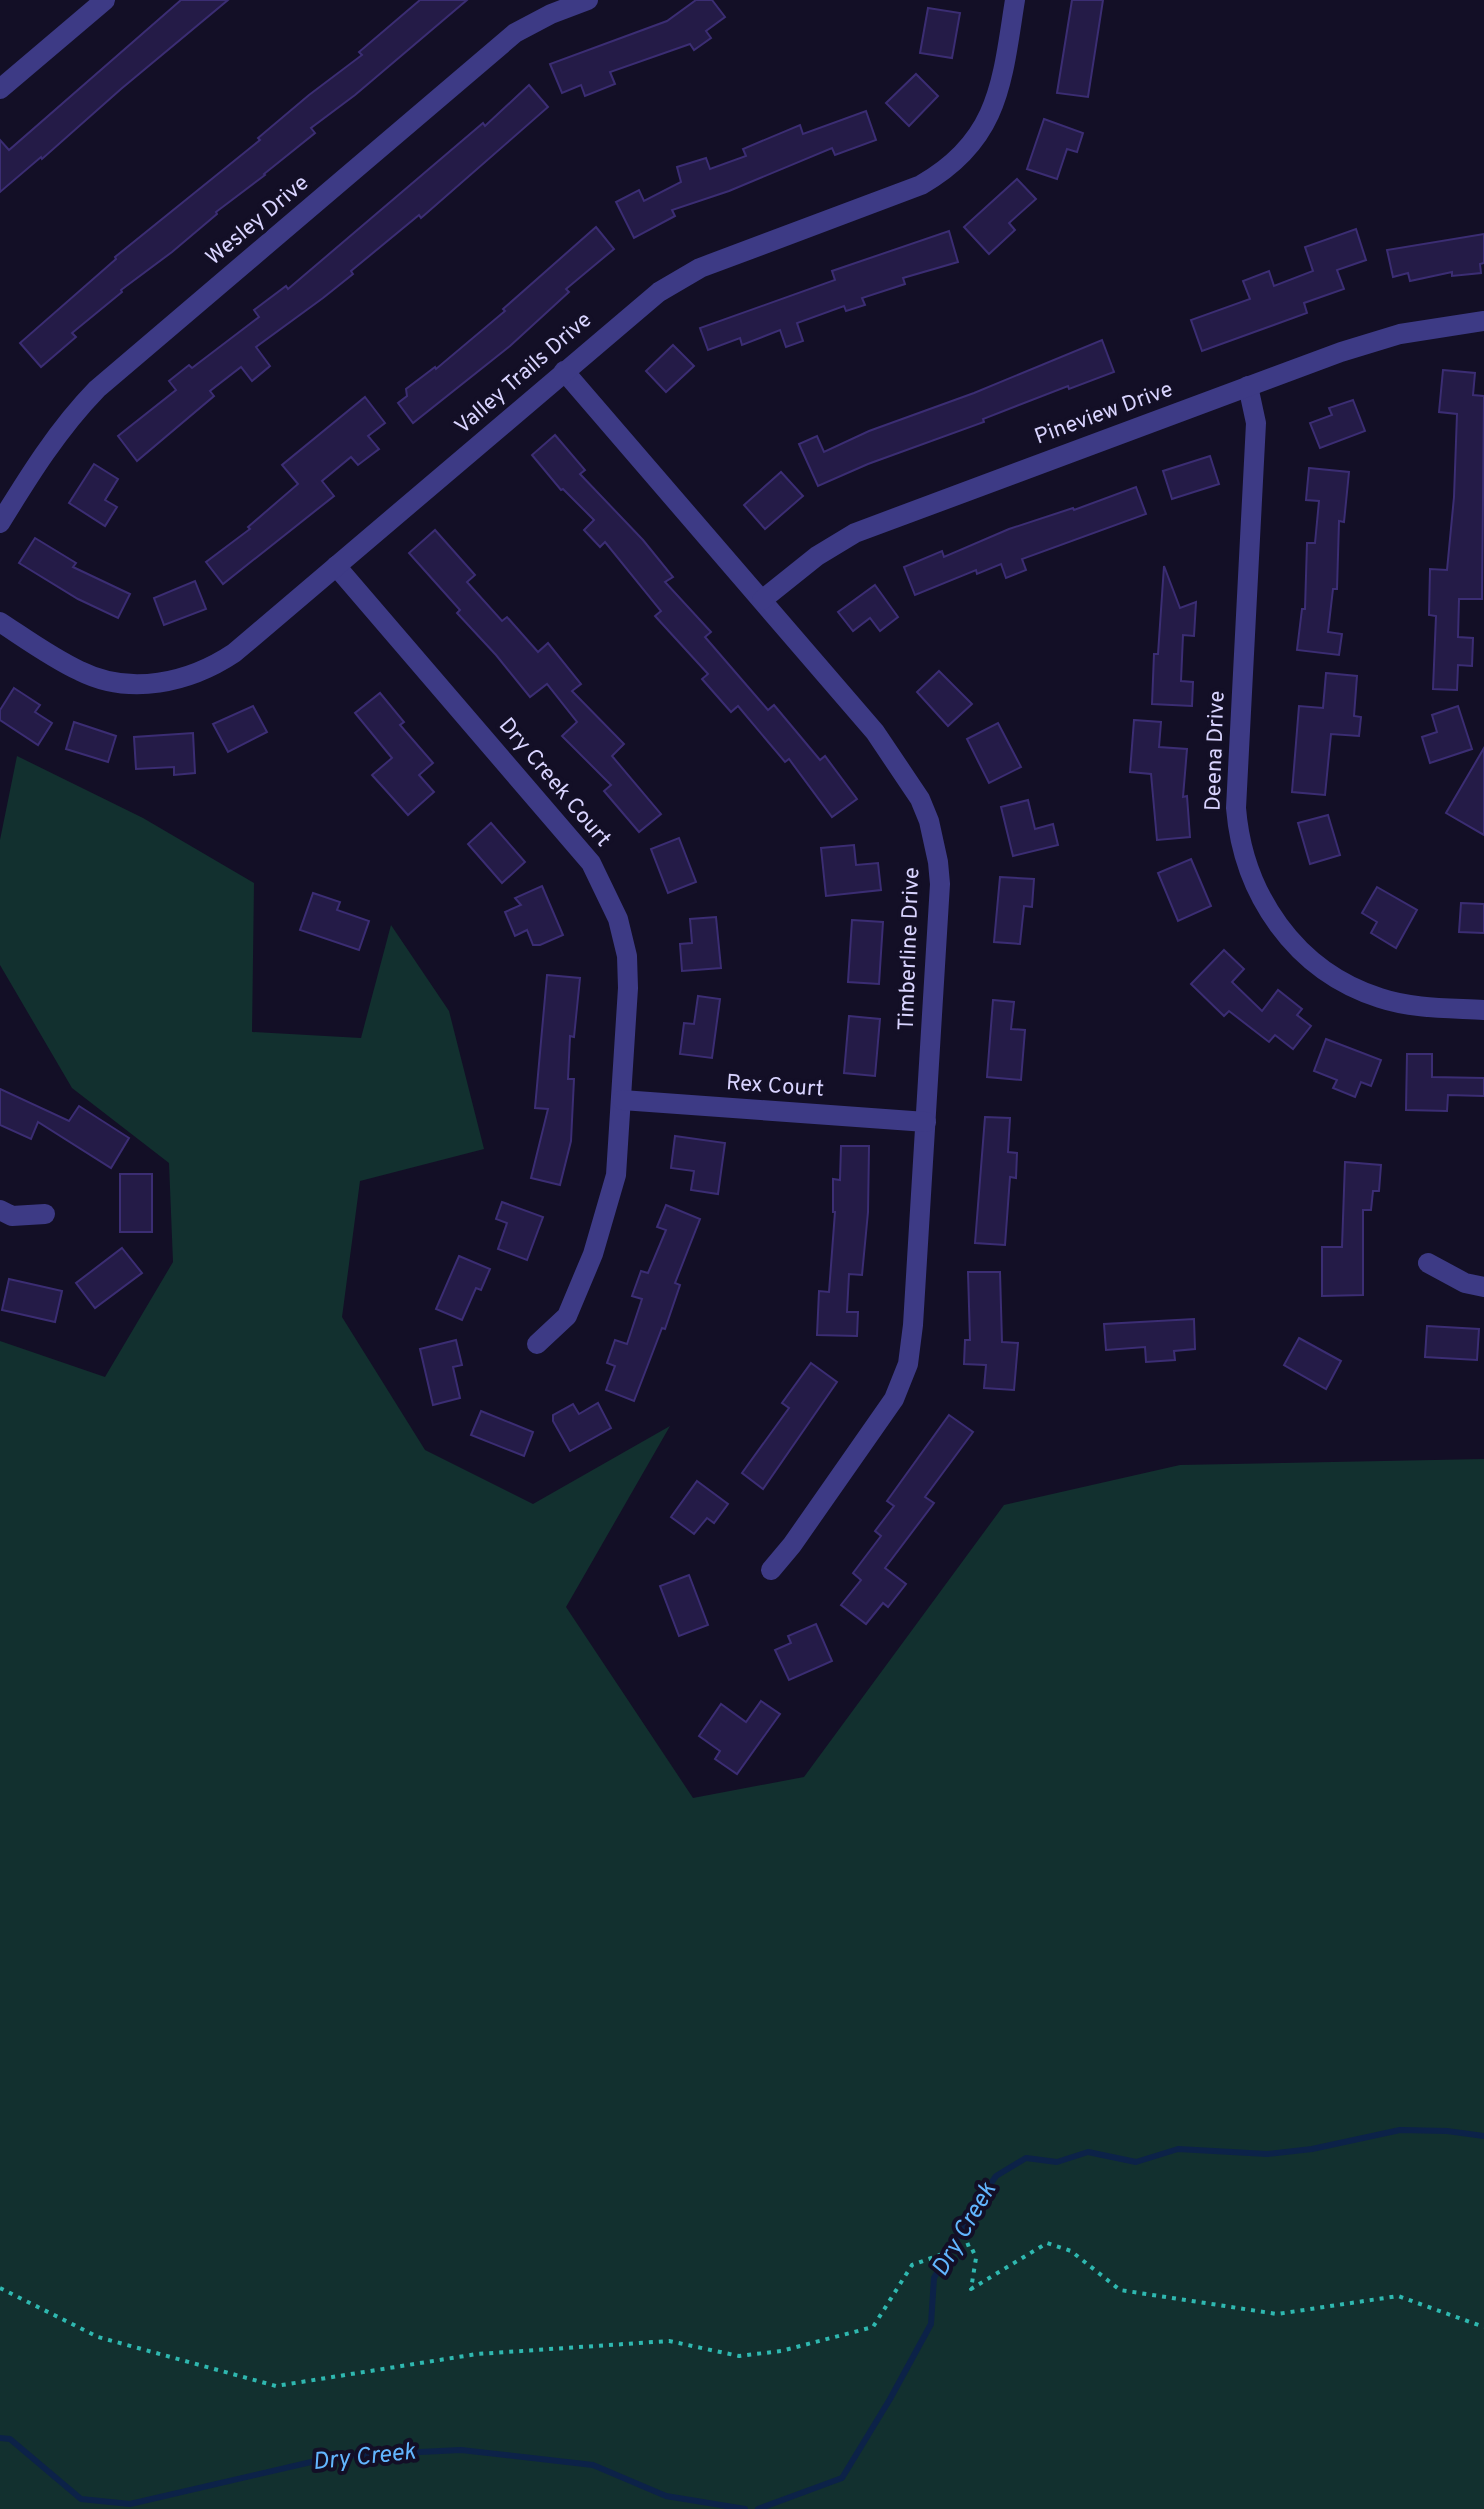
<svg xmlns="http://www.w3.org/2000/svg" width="1484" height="2509" viewBox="0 0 1484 2509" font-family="Overpass,sans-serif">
  <rect width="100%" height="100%" fill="#130f26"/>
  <!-- green -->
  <polygon fill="#12302f" points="17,756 143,818 254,883 252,1032 361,1038 391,925 449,1011 484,1149 360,1181 342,1317 425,1450 533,1504 670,1426 566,1607 693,1798 804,1777 1004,1505 1180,1465 1484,1459 1484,2509 0,2509 0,1341 105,1377 173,1262 169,1163 72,1088 0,965 0,840"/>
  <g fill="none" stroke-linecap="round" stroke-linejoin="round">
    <!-- stream -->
    <g stroke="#0c2248" stroke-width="6">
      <polyline points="0,2438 10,2439 81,2499 130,2504 337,2456 461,2450 593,2465 666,2496 745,2509"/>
      <polyline points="758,2509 842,2478 890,2399 931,2324 934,2278 973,2210 996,2176 1026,2158 1057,2162 1088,2152 1136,2162 1178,2149 1267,2154 1312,2149 1400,2130 1447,2131 1484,2136"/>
    </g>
  </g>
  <!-- building -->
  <g fill="#241b47" stroke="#3b2d73" stroke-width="2">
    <polygon points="181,0 228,0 121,89 42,159 41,157 0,192 0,140 9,150"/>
    <polygon points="420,0 467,0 355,95 311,128 315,133 264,174 265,175 216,212 217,214 172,252 121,290 122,292 72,333 76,337 41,367 20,343 116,259 115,257 260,140 258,138 309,95 362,55 359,52"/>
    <polygon points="696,0 712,0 725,17 706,31 711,38 694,50 690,44 610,72 615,84 585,96 581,85 562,93 550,64 667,21"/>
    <polygon points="1072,0 1103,0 1088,97 1057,93"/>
    <polygon points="928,8 960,13 952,58 920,53"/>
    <polygon points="916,74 938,96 909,126 886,103"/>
    <polygon points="529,85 548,107 421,218 419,215 351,271 353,274 323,298 256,347 270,366 252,381 241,367 210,391 214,396 137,461 118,436 176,390 169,381 189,365 192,368 259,317 254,310 286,286 288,289 483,123 485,126"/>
    <polygon points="866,111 876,140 835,155 832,148 729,191 672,210 675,216 634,238 616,202 639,190 644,201 681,182 677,167 706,158 710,169 746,156 743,149 800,125 803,134"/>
    <polygon points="1044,119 1083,133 1077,152 1067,149 1057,179 1027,169"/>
    <polygon points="1017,179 1036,199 1009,223 1015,230 989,254 964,227"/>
    <polygon points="596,227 614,249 566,289 569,292 510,346 413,423 398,403 407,396 406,389 435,367 436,369 505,311 503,309"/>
    <polygon points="1356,229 1366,260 1337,270 1344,289 1304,303 1307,313 1202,351 1191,320 1250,299 1243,281 1269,271 1274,286 1313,271 1305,247"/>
    <polygon points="949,231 958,262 903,278 905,284 862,298 865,305 846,311 844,306 797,323 803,341 786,347 780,330 742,345 740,338 708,350 700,328 835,280 832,271"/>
    <polygon points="1484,234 1484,263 1480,264 1481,273 1452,276 1452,272 1410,281 1408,273 1393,277 1387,250"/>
    <polygon points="1102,340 1114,372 1069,389 1068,386 983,419 984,422 868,464 818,486 799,444 817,436 824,452 869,431 974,393"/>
    <polygon points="673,345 694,366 666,392 646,371"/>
    <polygon points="1443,370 1475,373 1473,395 1484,396 1482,599 1459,599 1458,637 1473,638 1472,666 1458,665 1457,690 1433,689 1436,616 1429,615 1430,569 1447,570 1454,497 1457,414 1439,412"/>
    <polygon points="365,397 385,423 368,436 379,449 358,465 351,457 322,481 334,496 223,584 206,562 250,529 248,527 298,484 282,465"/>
    <polygon points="1353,400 1365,431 1320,448 1310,423 1332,415 1329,408"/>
    <polygon points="555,435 585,470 580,474 643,540 673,577 665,582 711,632 705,637 768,710 774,705 820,760 825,756 857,799 832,817 789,759 785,762 738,706 731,712 702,679 708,674 655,616 661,611 605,542 600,547 584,530 594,520 563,489 561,490 532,455"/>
    <polygon points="1210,456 1219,484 1172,499 1163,471"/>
    <polygon points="94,464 118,479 105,500 117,507 105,526 69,503"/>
    <polygon points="1309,468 1349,472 1344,522 1339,521 1337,589 1333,589 1328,632 1342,634 1339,655 1297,650 1302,609 1305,609 1307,543 1315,543 1319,501 1306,500"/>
    <polygon points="781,472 803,496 765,529 744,505"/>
    <polygon points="1136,487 1146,514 1022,559 1026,570 1006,578 1001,564 977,574 976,570 915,595 904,567 942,551 944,557 1009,529 1073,508 1074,510"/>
    <polygon points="435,530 475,575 467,582 502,621 507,617 538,652 548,643 581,684 572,691 624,744 612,756 661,814 639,832 604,791 611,785 562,736 577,722 547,684 530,697 496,655 457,613 460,610 409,553"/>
    <polygon points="35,538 76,563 73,567 130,594 118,618 78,599 19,563"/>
    <polygon points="1164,566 1180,608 1196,602 1194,636 1183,635 1181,681 1193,682 1192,706 1152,704 1154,654 1158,654"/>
    <polygon points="195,581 206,609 164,625 154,598"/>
    <polygon points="875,585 898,617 880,631 870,618 853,631 838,612"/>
    <polygon points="939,671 972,704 948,726 917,692"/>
    <polygon points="1326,673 1357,676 1354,716 1361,717 1359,736 1331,734 1325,795 1292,792 1299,706 1323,708"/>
    <polygon points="14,688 40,705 35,712 52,723 38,745 0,720 0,710"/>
    <polygon points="380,693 404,722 400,725 433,763 419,775 434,792 408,815 372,775 392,758 355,713"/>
    <polygon points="253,706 267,732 228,752 213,724"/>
    <polygon points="1458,706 1472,749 1430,763 1422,737 1437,732 1432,715"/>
    <polygon points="1134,720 1161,722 1159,747 1187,749 1183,797 1187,796 1190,837 1157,840 1151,774 1130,772"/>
    <polygon points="74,722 116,736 108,762 66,749"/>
    <polygon points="998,723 1021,767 989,783 967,739"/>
    <polygon points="193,733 195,773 174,775 174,767 136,769 134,737"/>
    <polygon points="1484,748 1484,835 1446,813"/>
    <polygon points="1028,800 1035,829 1053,824 1058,845 1013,856 1001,807"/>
    <polygon points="1328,815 1340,855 1310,864 1298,823"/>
    <polygon points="491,823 525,862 502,883 468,844"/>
    <polygon points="679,838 696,882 668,893 651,849"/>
    <polygon points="854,845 856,865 878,863 881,890 826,896 821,848"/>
    <polygon points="1191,859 1211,906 1178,921 1158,873"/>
    <polygon points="1000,877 1034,879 1032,907 1024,906 1020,944 994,942"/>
    <polygon points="542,886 563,935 540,945 533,945 527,930 515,936 505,912 521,905 515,898"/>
    <polygon points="1377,887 1417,910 1396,948 1371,933 1377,922 1362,913"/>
    <polygon points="313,893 340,902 337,910 369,921 359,950 300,930"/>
    <polygon points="1461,903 1484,904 1484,933 1459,932"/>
    <polygon points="716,917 721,968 682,971 680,944 692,943 690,919"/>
    <polygon points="852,920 883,922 879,984 848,982"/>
    <polygon points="1224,950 1244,969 1232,982 1262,1011 1278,990 1302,1009 1297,1015 1311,1026 1293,1049 1275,1035 1269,1042 1229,1011 1224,1016 1191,984"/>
    <polygon points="547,975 580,978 574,1037 570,1036 568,1079 574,1079 571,1141 560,1185 531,1178 548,1109 535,1108"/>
    <polygon points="698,996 720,999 712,1058 680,1054 684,1023 694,1024"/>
    <polygon points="993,1000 1014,1002 1011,1029 1025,1030 1021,1080 987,1077"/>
    <polygon points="849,1016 880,1019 875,1076 844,1073"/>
    <polygon points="1326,1039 1381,1060 1371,1086 1361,1082 1355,1097 1333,1088 1337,1080 1314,1071"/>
    <polygon points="1407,1054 1432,1054 1432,1077 1484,1078 1484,1096 1448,1095 1447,1111 1406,1110"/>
    <polygon points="0,1089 69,1121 79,1106 129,1138 111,1168 38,1122 31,1139 0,1125"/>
    <polygon points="985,1117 1010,1118 1008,1152 1017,1153 1016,1178 1010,1177 1005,1245 975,1243"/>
    <polygon points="675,1136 725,1143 718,1194 691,1190 694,1171 671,1168"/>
    <polygon points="841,1146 869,1146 868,1212 862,1275 849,1274 847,1312 858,1312 857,1336 817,1335 819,1291 829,1292 835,1212 833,1212 833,1179 840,1180"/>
    <polygon points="1345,1162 1381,1165 1379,1191 1373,1191 1371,1210 1363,1210 1363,1295 1322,1296 1322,1247 1342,1247"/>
    <rect x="120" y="1174" width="32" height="58"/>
    <polygon points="502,1202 543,1217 527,1260 498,1249 507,1223 496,1219"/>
    <polygon points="666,1205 700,1219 675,1283 680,1285 665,1329 662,1328 634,1401 606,1390 615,1366 607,1363 615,1340 627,1344 642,1299 632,1296 641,1271 648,1273 666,1230 657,1227"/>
    <polygon points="122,1248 142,1273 95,1308 76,1283"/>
    <polygon points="459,1256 490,1269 481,1290 476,1288 462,1320 436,1309"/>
    <polygon points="968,1272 1000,1272 1002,1342 1018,1343 1014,1390 984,1388 986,1365 964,1364 965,1340 970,1340"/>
    <polygon points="9,1279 62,1291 55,1322 2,1310"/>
    <polygon points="1194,1319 1195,1349 1174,1351 1175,1360 1146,1362 1145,1347 1106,1350 1104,1324"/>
    <polygon points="1427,1326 1479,1329 1477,1360 1425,1357"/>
    <polygon points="1299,1338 1341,1361 1326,1389 1284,1365"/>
    <polygon points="456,1340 462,1365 453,1367 460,1398 433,1405 420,1349"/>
    <polygon points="811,1363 837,1382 763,1489 742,1473 789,1408 782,1403"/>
    <polygon points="598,1403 611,1428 570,1451 553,1421 553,1415 573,1404 579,1414"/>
    <polygon points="481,1411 533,1432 524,1456 471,1435"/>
    <polygon points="949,1415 973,1432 925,1497 934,1503 885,1568 906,1584 888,1607 883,1603 866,1624 841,1605 861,1580 853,1573 881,1536 875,1531 894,1506 887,1501"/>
    <polygon points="697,1481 728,1504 714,1523 707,1518 694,1534 671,1517"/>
    <polygon points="689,1575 708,1625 679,1636 660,1586"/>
    <polygon points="816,1624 832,1661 789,1680 775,1650 791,1643 788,1636"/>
    <polygon points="761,1701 780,1714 737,1774 715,1759 720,1751 699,1736 721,1704 746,1722"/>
  </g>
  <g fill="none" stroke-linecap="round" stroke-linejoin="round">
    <!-- path -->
    <polyline stroke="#2fb8b0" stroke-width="4" stroke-dasharray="4 6" stroke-linecap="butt" points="0,2288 98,2337 276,2386 477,2354 669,2341 739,2356 781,2351 873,2327 912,2265 970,2244 976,2258 971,2289 1047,2243 1071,2251 1120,2290 1277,2314 1398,2296 1484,2327"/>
    <!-- minor -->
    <g stroke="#3d3a85" stroke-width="20">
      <polyline points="0,89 105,0"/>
      <polyline points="564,371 875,732 920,799 929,821 938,862 940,884 913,1325 908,1364 894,1399 792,1545 771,1570"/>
      <path d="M1248,386L1256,423L1236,808C1243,894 1295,971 1380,998C1413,1009 1450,1008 1484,1010"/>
      <path d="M0,523C29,476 58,429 97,389L515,33L551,14L588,0"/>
      <polyline points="336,566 591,863 618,919 627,956 628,988 616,1175 593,1254 567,1316 537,1344"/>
      <polyline points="762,600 817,556 855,533 1341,352 1400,334 1484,321"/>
      <path d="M0,622C26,639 52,658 80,671C130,696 189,683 234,653L659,292L700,268L921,185C1000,140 1002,81 1015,0"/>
      <polyline points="622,1100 926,1122"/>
      <polyline points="0,1210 12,1216 45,1214"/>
      <polyline points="1428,1263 1465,1283 1484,1287"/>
    </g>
  </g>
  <g text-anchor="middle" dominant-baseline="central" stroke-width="8" stroke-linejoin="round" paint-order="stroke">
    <!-- street labels -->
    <g font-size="22" fill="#d9d4ff" stroke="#130f26">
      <text transform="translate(258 221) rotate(-40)">Wesley Drive</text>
      <text transform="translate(524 374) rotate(-41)">Valley Trails Drive</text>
      <text transform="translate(1104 414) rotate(-20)">Pineview Drive</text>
      <text transform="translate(1216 751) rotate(-88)">Deena Drive</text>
      <text transform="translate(554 783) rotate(50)">Dry Creek Court</text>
      <text transform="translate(910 949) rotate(-88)">Timberline Drive</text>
      <text transform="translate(775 1087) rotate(4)">Rex Court</text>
    </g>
    <!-- water labels -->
    <g font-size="24" font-style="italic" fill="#62b6ff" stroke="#130f26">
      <text transform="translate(965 2230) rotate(-60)">Dry Creek</text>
      <text transform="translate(364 2458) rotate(-6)">Dry Creek</text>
    </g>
  </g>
</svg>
